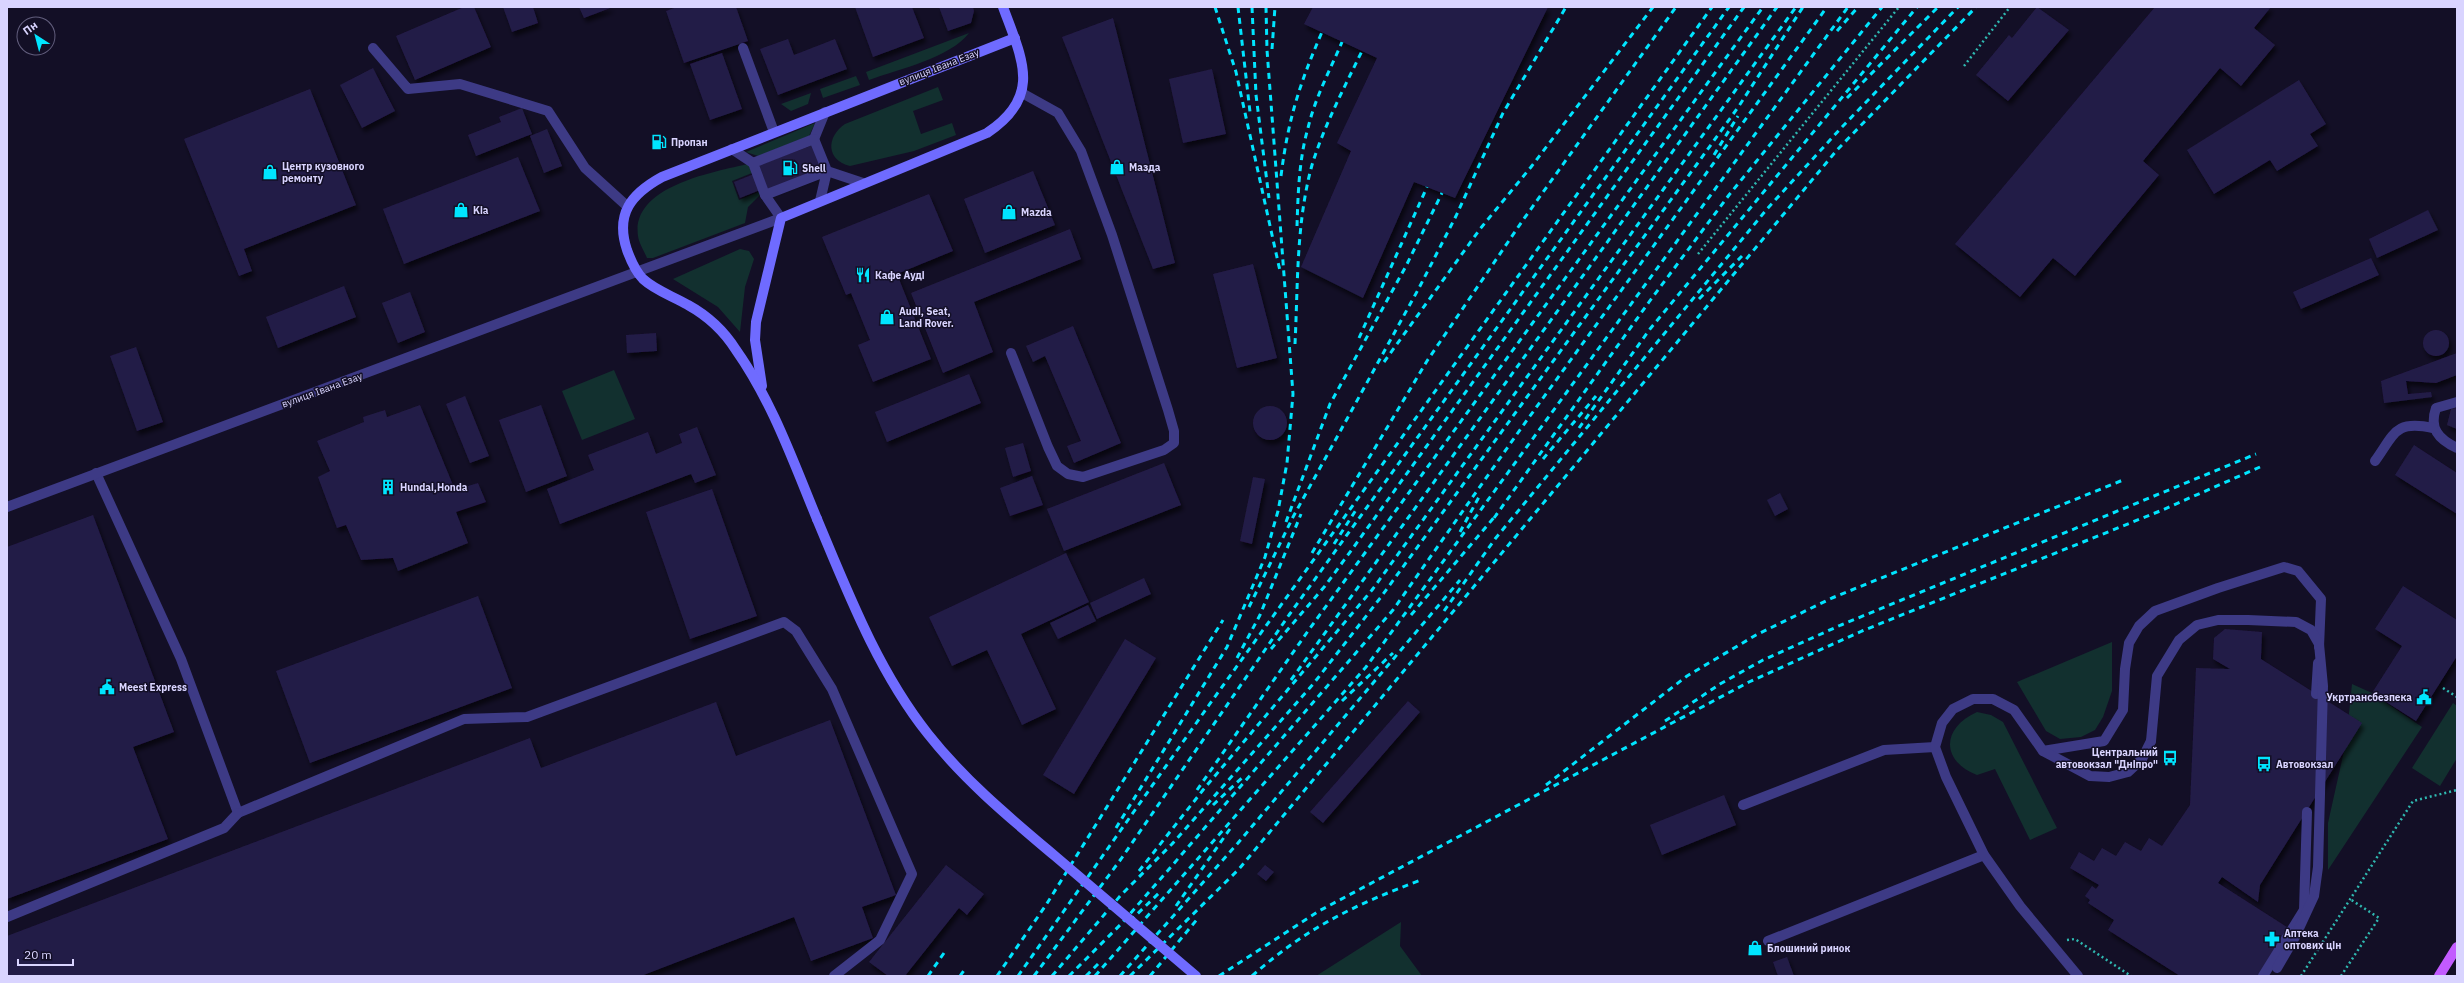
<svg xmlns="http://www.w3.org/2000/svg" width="2464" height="983" viewBox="0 0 2464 983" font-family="'IBM Plex Sans',sans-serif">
  <defs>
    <filter id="shadow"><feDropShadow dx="2.5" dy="4.5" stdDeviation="2" flood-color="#0009"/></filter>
  </defs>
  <rect width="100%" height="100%" fill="#130f26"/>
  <!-- green -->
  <g fill="#12302f">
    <path d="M969,33C950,58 899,69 869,80L866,72Z"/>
    <polygon points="856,76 860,85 823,98 820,89"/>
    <path d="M938,87L943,100L913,111L921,134L952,123L956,135L914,151L850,166C826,160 826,137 845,124Z"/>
    <polygon points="811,93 808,104 791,111 781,104"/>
    <polygon points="815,123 809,136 758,156 746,152"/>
    <path d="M748,164L752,173L732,181L739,200L759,192L760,195L748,207L745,223L653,258H647C644,251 639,243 638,236C631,186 714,172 748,164Z"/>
    <polygon points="740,249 749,251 754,259 745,287 740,332 718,307 673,279"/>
    <polygon points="614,370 635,419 582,440 562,391"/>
    <polygon points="2112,642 2112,691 2103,717 2095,730 2081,737 2060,739 2046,731 2017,682"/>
    <polygon points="2352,684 2372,693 2422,727 2328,870 2328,823 2346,742"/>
    <polygon points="2453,703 2457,706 2457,758 2440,786 2412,768"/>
    <path d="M1977,712L1991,715L2003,722L2057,828L2030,840L1995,769L1977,775C1941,761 1941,728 1977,712Z"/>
    <polygon points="1401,922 1400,946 1422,976 1316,976"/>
  </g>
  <!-- building -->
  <g fill="#241b47" filter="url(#shadow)">
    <polygon points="464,7 474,7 491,47 415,80 396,36"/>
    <polygon points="503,7 533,7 538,23 512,32"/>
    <polygon points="579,7 613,7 584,18"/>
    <polygon points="677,7 736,7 748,41 684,63 666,11"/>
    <polygon points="855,7 912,7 924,38 873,57"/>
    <polygon points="939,7 973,7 974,11 971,23 948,31"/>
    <polygon points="1313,7 1548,7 1455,198 1414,182 1363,298 1301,267 1351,151 1337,143 1377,58 1304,24"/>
    <polygon points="2037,7 2069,30 2008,101 1976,75 2009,35 2012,38"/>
    <polygon points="2155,7 2271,7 2254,28 2275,45 2241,86 2220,68 2143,161 2159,175 2075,276 2053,258 2020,297 1955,244"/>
    <polygon points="1113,18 1175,263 1153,269 1062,37"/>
    <polygon points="788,39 794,55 835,39 847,69 778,95 760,49"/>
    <polygon points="722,53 742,109 710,120 690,64"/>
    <polygon points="373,68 395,111 362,128 340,85"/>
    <polygon points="1212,69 1226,134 1183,143 1169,79"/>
    <polygon points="2299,80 2326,124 2310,134 2318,146 2277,171 2270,160 2214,194 2187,150"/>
    <polygon points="310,89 356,205 244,249 252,271 239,276 184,139"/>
    <polygon points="522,108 532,134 476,156 468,135 501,122 499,117"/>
    <polygon points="547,129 562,166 544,173 530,136"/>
    <polygon points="813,145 823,171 767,192 757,166"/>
    <polygon points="518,157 540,211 404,264 383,209"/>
    <polygon points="1033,171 1055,225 985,253 964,199"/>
    <polygon points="754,174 760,190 740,198 734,182"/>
    <polygon points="929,194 953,251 897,274 931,359 873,382 858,345 870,340 851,293 846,295 822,237"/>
    <polygon points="2428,210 2438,230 2377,258 2369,239"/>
    <polygon points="1070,229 1081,259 974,302 993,352 943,373 911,293"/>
    <polygon points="2371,258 2379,275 2301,309 2293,292"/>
    <polygon points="1253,264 1277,358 1237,368 1213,274"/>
    <polygon points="344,286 356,317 278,348 266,317"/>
    <polygon points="410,292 425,332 398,343 382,303"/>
    <polygon points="1073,326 1121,443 1074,463 1067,446 1081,441 1045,356 1033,362 1026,346"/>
    <circle cx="2436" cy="343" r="13"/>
    <polygon points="656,333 657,351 627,353 626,335"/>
    <polygon points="136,347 163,422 137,431 110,356"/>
    <polygon points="2457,353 2457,375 2436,383 2406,381 2408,394 2431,392 2432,397 2384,403 2381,381"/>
    <polygon points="969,374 981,403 887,442 875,412"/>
    <polygon points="465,396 489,456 470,463 446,404"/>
    <polygon points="420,405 455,490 478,483 486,502 456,512 468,543 398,571 393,558 361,560 346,525 337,528 318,477 330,471 317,441 364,422 363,417 385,410 387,417"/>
    <polygon points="541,405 567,476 526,492 499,420"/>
    <circle cx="1270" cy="423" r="17"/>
    <polygon points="2457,408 2457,429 2447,425 2451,409"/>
    <polygon points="697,427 716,475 695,483 691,474 560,524 547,489 594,470 588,455 648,432 656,454 682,443 679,434"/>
    <polygon points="1023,443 1031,471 1013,477 1005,448"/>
    <polygon points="2414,445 2457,473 2457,514 2395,475"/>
    <polygon points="1164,463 1181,505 1064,551 1047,509"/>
    <polygon points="1032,476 1043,505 1010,516 1000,488"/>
    <polygon points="1253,477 1265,479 1252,544 1240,541"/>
    <polygon points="712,489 757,616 690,639 646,512"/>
    <polygon points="1780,493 1788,509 1775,516 1767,500"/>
    <polygon points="93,515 174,732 133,747 168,839 7,899 7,547"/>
    <polygon points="1066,553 1089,602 1021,634 1056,709 1022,725 987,650 952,666 929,617"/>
    <polygon points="1144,578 1151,594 1097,619 1090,603"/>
    <polygon points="2403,586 2457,620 2457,656 2416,721 2372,693 2402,646 2375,629"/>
    <polygon points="478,596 512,688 310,763 276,671"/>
    <polygon points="1088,605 1096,621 1058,639 1050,623"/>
    <polygon points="2225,629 2262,632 2261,659 2362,723 2260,885 2258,902 2222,877 2218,883 2290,929 2259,976 2180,976 2108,930 2114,920 2088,903 2090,900 2085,896 2092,886 2096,889 2099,885 2070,868 2079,852 2094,861 2102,848 2116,856 2125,842 2141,851 2149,838 2162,846 2190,805 2196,668 2230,669 2213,659 2214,638"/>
    <polygon points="1125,639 1156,658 1074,794 1043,775"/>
    <polygon points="1408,701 1420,712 1323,823 1310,812"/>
    <polygon points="716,702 736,756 830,720 896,895 862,907 873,938 811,961 794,917 641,976 7,976 7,936 530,738 541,768"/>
    <polygon points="1724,795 1736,825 1662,855 1650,825"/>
    <polygon points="946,865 984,894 967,915 959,908 905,976 888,976 869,962"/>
    <polygon points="1265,865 1274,872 1266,881 1257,874"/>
    <polygon points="1787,957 1794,976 1778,976 1773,962"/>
  </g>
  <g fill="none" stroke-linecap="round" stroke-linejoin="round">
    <!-- path -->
    <g stroke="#2fb8b0" stroke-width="2.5" stroke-dasharray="2 3" stroke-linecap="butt">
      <polyline points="1964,66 2010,7"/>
      <polyline points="1698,254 1899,7"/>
      <polyline points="2443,688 2457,697"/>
      <polyline points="2067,940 2075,939 2131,976"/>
      <polyline points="2301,976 2413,801 2457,790"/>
      <polyline points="2341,976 2379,918 2350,899"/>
    </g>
    <!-- lane -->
    <g stroke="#3d3a85" stroke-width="10">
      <polyline points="373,48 408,89 460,84 548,111 585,168 628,207"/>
      <polyline points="743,48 774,132"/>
      <polyline points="814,139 825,112"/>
      <polyline points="732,149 753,163"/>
      <polyline points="765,195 781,218"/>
      <polyline points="820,201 827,171 814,139 753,163 765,195 827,171 863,183"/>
      <polyline points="1011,353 1048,447 1057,466 1068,474 1083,477 1164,450 1174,443 1174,431 1168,410 1112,235 1081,151 1058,113 1022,93"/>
      <path d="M2457,402L2436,408C2429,428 2438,439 2457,448"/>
      <path d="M2375,461C2395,433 2395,420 2433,428"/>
      <polyline points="96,473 181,659 238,813 464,719 527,717 784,622 796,631 832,689 912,874 880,940 834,976"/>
      <polyline points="2316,694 2318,663"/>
      <polyline points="2043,751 2104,741 2123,710 2125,669 2129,643 2139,626 2155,611 2218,588 2284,567 2298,571 2321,599 2319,647"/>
      <polyline points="1743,805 1884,750 1935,747"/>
      <polyline points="7,917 224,828 238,813"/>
      <polyline points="1768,941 1984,855"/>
      <polyline points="2078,976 2020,906 1984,855 1946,777 1935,747 1942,723 1953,709 1973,699 1993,699 2014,710 2043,751 2090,776 2109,777 2128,772 2142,759 2151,741"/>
      <polyline points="2263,976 2304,910 2307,812"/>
    </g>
    <!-- street -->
    <polyline stroke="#3d3a85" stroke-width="10" points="7,507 781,218"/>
    <!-- secondary -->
    <g stroke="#6f6bff" stroke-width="10">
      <path d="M762,386L755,340L756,322L781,218L987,133C1043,96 1022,59 1003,7"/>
      <path d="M817,519C793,461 772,401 736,350C724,331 708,316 688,305C673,296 656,291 643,279C635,271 631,261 627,250C615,214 631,194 662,177L1015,38"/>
    </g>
    <!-- primary -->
    <polyline stroke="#c25bff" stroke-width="10" points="2439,976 2457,947"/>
    <!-- rail -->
    <g stroke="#00e5ff" stroke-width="3" stroke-dasharray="6 5" stroke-linecap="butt">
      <polyline points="1215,7 1236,72 1280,271"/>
      <polyline points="1238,7 1250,112"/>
      <polyline points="1252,7 1256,95 1269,198"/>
      <polyline points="1837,31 1858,7"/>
      <polyline points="1272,49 1275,7"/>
      <polyline points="1847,98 1938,7"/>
      <polyline points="1714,155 1738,116"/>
      <path d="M1281,176C1288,120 1299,85 1322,32"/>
      <path d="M1297,226C1298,194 1299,159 1308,128C1315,98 1330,70 1342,42"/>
      <polyline points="1699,299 1742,256"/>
      <polyline points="1359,338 1427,187"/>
      <path d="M1295,344C1298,285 1296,223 1312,165C1324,126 1344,88 1362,51"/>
      <polyline points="1384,362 1480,229 1531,167 1653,7"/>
      <polyline points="1579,428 1650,329 1917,7"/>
      <polyline points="1543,459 1596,396"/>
      <polyline points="1494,518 1649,302 1729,195 1882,7"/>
      <polyline points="1286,522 1330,404 1406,266 1442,193"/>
      <polyline points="1460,532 1480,495"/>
      <polyline points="1334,544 1356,510"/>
      <polyline points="1312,553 1427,361 1523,220 1676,7"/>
      <polyline points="1249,607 1293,517 1419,288 1456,216 1503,113 1566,7"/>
      <polyline points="1444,611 1495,539 1767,209 1841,128 1958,7"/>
      <polyline points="1411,615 1497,514"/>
      <polyline points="1271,649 1325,586 1353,548 1744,7"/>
      <polyline points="1237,658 1260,615 1301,514"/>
      <polyline points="1291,680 1777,7"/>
      <polyline points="1342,701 1393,653"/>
      <polyline points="1665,721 1720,684 1763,660 1841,625 2256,454"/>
      <polyline points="1546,785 1687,676 1756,635 1832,598 2123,480"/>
      <polyline points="1197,790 1308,631 1763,7"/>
      <polyline points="1213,805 1245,775"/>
      <polyline points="1116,828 1227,647 1265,557 1278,511 1287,463 1293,394 1267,50 1266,7"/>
      <polyline points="1139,871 1203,790 1372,590 1796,7"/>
      <polyline points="1176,906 1232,826"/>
      <polyline points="1130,921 1159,893"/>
      <polyline points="928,976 944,953"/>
      <polyline points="960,976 965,969"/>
      <polyline points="997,976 1046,905 1223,620"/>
      <polyline points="1018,976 1209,705 1712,7"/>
      <polyline points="1034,976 1121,859 1289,615 1729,7"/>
      <polyline points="1052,976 1121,895 1172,844 1314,683 1381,597 1697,164 1739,106 1803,7"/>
      <polyline points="1069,976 1122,923 1170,868 1393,610 1522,427 1827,7"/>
      <polyline points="1086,976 1099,963"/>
      <polyline points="1095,976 1366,667 1848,7"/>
      <polyline points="1120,976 1238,843 1460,580"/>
      <polyline points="1130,976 1239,869 1837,150 1976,7"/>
      <polyline points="1150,976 1199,917"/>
      <polyline points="1219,976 1319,911 1749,682 1862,631 2160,511 2260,467"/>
      <path d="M1252,976C1306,928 1354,905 1421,880"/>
    </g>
    <!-- lane-bridge -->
    <polyline stroke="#3d3a85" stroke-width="10" points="2151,741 2157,676 2179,640 2197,625 2218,620 2248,620 2296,622 2311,630 2319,644 2323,686 2318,867 2314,896 2295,937 2277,968"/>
    <!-- secondary-bridge -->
    <path stroke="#6f6bff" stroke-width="10" d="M817,519C848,593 878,671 928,734C965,781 1010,818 1055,856C1102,896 1149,936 1196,976"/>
  </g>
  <!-- icons -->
  <defs>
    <g id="fuel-bare" transform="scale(1.2)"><path d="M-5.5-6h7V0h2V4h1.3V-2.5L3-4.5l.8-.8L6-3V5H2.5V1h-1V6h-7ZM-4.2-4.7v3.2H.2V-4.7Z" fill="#00e5ff" stroke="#130f26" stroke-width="2.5" paint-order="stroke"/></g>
    <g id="shop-bare" transform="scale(1.2)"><path d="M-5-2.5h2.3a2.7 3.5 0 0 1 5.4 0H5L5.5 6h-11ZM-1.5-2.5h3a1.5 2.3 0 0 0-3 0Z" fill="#00e5ff" stroke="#130f26" stroke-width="2.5" paint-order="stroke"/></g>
    <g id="restaurant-bare" transform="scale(1.2)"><path d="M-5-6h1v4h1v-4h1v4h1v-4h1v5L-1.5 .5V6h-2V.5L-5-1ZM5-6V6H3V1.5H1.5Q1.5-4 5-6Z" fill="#00e5ff" stroke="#130f26" stroke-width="2.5" paint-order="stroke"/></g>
    <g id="building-bare" transform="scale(1.2)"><path d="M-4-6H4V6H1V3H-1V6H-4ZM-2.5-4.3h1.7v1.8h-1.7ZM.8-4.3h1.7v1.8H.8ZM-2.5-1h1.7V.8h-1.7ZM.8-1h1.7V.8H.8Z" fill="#00e5ff" stroke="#130f26" stroke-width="2.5" paint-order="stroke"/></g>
    <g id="civic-bare" transform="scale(1.2)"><path d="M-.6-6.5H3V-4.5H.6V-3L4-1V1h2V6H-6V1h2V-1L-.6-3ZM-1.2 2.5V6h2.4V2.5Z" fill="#00e5ff" stroke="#130f26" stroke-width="2.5" paint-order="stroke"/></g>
    <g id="bus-bare" transform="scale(1.2)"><path d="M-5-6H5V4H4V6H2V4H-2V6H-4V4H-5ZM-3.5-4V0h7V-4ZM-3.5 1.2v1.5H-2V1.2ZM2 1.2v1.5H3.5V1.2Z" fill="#00e5ff" stroke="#130f26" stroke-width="2.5" paint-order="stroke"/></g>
    <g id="pharmacy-bare" transform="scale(1.2)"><path d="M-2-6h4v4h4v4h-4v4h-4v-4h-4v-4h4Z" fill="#00e5ff" stroke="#130f26" stroke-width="2.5" paint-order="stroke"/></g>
  </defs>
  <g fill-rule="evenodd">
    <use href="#fuel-bare" x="659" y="142"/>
    <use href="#shop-bare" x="1117" y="167"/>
    <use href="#fuel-bare" x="790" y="168"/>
    <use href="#shop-bare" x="270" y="172"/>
    <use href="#shop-bare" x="461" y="210"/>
    <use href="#shop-bare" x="1009" y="212"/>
    <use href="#restaurant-bare" x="863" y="275"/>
    <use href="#shop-bare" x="887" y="317"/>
    <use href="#building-bare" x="388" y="487"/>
    <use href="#civic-bare" x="107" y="687"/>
    <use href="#civic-bare" x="2424" y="697"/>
    <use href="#bus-bare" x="2170" y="758"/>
    <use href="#bus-bare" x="2264" y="764"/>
    <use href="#pharmacy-bare" x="2272" y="939"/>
    <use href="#shop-bare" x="1755" y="948"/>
  </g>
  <g text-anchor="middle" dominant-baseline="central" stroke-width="3" stroke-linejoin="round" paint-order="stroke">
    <!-- street labels -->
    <g font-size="10" fill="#d9d4ff" stroke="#130f26">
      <text transform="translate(939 67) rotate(-21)">вулиця Івана Езау</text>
      <text transform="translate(322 390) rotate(-20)">вулиця Івана Езау</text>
    </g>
    <!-- poi labels -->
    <g font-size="10" font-weight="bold" fill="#d9d4ff" stroke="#130f26" text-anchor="start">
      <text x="671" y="142">Пропан</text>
      <text x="282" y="166">Центр кузовного<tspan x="282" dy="12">ремонту</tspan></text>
      <text x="1129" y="167">Мазда</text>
      <text x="802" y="168">Shell</text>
      <text x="473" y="210">Kia</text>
      <text x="1021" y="212">Mazda</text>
      <text x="875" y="275">Кафе Ауді</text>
      <text x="899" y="311">Audi, Seat,<tspan x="899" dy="12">Land Rover.</tspan></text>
      <text x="400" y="487">Hundai,Honda</text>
      <text x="119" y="687">Meest Express</text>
      <text x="2412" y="697" text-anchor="end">Укртрансбезпека</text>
      <text x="2158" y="752" text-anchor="end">Центральний<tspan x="2158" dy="12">автовокзал "Дніпро"</tspan></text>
      <text x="2276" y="764">Автовокзал</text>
      <text x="2284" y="933">Аптека<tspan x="2284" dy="12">оптових цін</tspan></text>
      <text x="1767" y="948">Блошиний ринок</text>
    </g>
  </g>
  <!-- border -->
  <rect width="2464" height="983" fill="none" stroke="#d9d4ff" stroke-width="16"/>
  <!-- north arrow -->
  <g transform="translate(36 36) rotate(324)"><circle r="19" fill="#130f26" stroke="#625e7d"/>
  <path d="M0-3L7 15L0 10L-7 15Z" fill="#00e5ff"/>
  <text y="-6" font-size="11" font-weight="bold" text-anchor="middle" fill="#d9d4ff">Пн</text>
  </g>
  <!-- scale -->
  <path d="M18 959v6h55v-6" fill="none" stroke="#d9d4ff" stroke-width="2"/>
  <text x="24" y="959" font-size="12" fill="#d9d4ff" stroke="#130f26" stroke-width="3" paint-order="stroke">20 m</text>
</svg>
